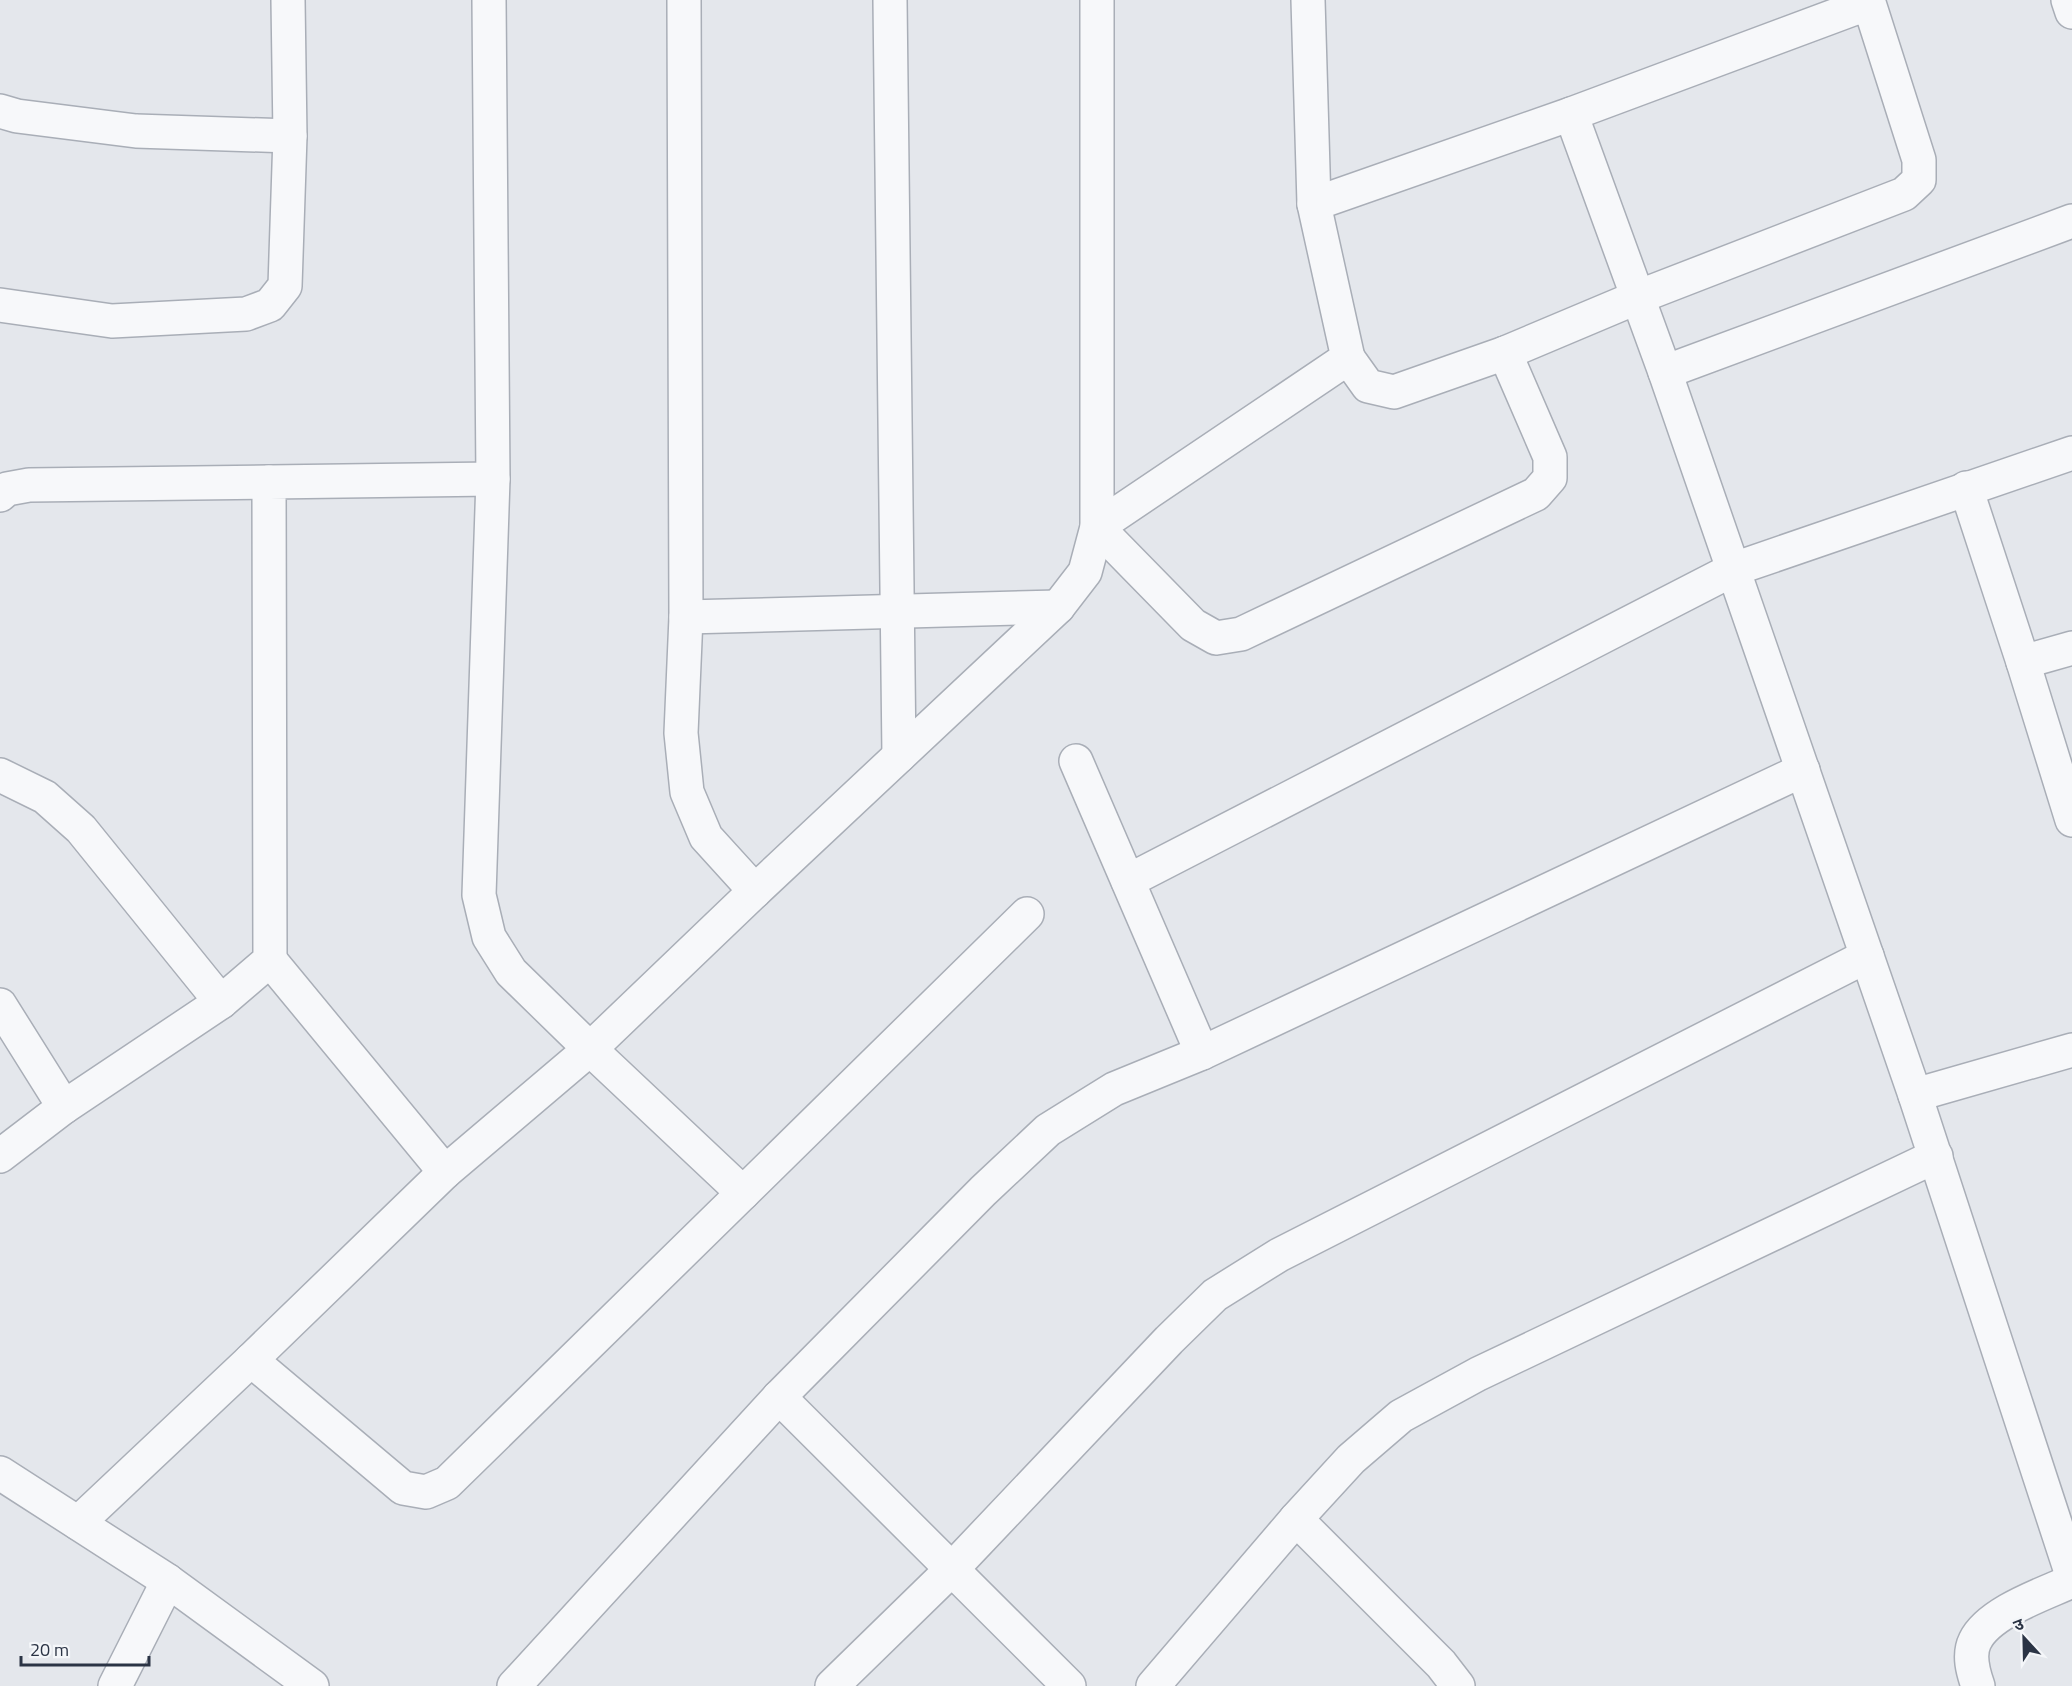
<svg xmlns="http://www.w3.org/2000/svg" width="2072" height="1686" viewBox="0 0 2072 1686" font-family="'Titillium Web','Noto Sans Devanagari',sans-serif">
  <rect width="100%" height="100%" fill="#e4e7ec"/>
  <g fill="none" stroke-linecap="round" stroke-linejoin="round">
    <!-- minor casing -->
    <g stroke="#a9aeb7" stroke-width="36">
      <g id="minor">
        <polyline points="684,0 686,617 681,733 687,792 706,837 755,891 590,1049 743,1193 1027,914"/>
        <polyline points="890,0 899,756"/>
        <polyline points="1308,0 1314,204 1348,358 1097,527 1193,625 1216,638 1241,634 1536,494 1550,478 1550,457 1505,353"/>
        <polyline points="2068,0 2072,12"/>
        <polyline points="0,111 17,116 136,131 290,136"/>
        <polyline points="1314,204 1571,114 1665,372 1915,1095 2072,1575"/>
        <polyline points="0,305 112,321 246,314 270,305 285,286 290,136 288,0"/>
        <polyline points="1348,358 1368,386 1394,392 1505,353 1638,297 1904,194 1919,180 1919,160 1869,3 1571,114"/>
        <polyline points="1665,372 2072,221"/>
        <polyline points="1966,488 2023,662 2072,820"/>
        <polyline points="0,495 7,489 29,485 269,482"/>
        <polyline points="686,617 1058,607"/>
        <polyline points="2023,662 2072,648"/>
        <polyline points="1076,761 1202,1053"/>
        <polyline points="0,775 45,797 81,829 221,1002 64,1107 0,1156"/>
        <polyline points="1128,881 1734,569 2072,453"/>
        <polyline points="755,891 1058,607 1085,572 1097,527 1097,0"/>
        <polyline points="270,960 445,1172"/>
        <polyline points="221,1002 270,960 269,482 493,479 489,0"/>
        <polyline points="0,1005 64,1107"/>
        <polyline points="1915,1095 2072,1050"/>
        <polyline points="251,1360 403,1488 426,1492 447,1483 743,1193"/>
        <polyline points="779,1397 1069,1686"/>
        <polyline points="0,1473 168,1581 312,1686"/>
        <polyline points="1296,1519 1441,1664 1458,1686"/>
        <polyline points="78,1523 251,1360 445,1172 590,1049 511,972 489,937 479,895 493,479"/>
        <polyline points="115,1686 168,1581"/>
        <polyline points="514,1686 779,1397 983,1191 1048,1130 1114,1089 1202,1053 1803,770"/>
        <polyline points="832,1686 951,1570 1169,1340 1215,1295 1279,1255 1867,956"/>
        <polyline points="1153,1686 1296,1519 1351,1459 1401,1416 1478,1374 1936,1156"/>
        <path d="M1978,1686C1973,1672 1968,1655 1975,1641C1989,1612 2044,1594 2072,1581"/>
      </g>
    </g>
    <!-- minor -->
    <use href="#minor" stroke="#f7f8fa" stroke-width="33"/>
  </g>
  <!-- north arrow -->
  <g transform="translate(2024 1638) rotate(338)" stroke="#f4f6f9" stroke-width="4.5" paint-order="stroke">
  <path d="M0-4.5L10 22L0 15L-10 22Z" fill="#2b3445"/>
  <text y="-9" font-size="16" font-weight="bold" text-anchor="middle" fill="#2b3445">उ</text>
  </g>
  <!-- scale -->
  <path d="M21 1656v9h128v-9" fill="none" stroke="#2b3445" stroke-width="3"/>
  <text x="30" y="1656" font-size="18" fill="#2b3445" stroke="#f4f6f9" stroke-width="4.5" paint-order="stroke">20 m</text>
</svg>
